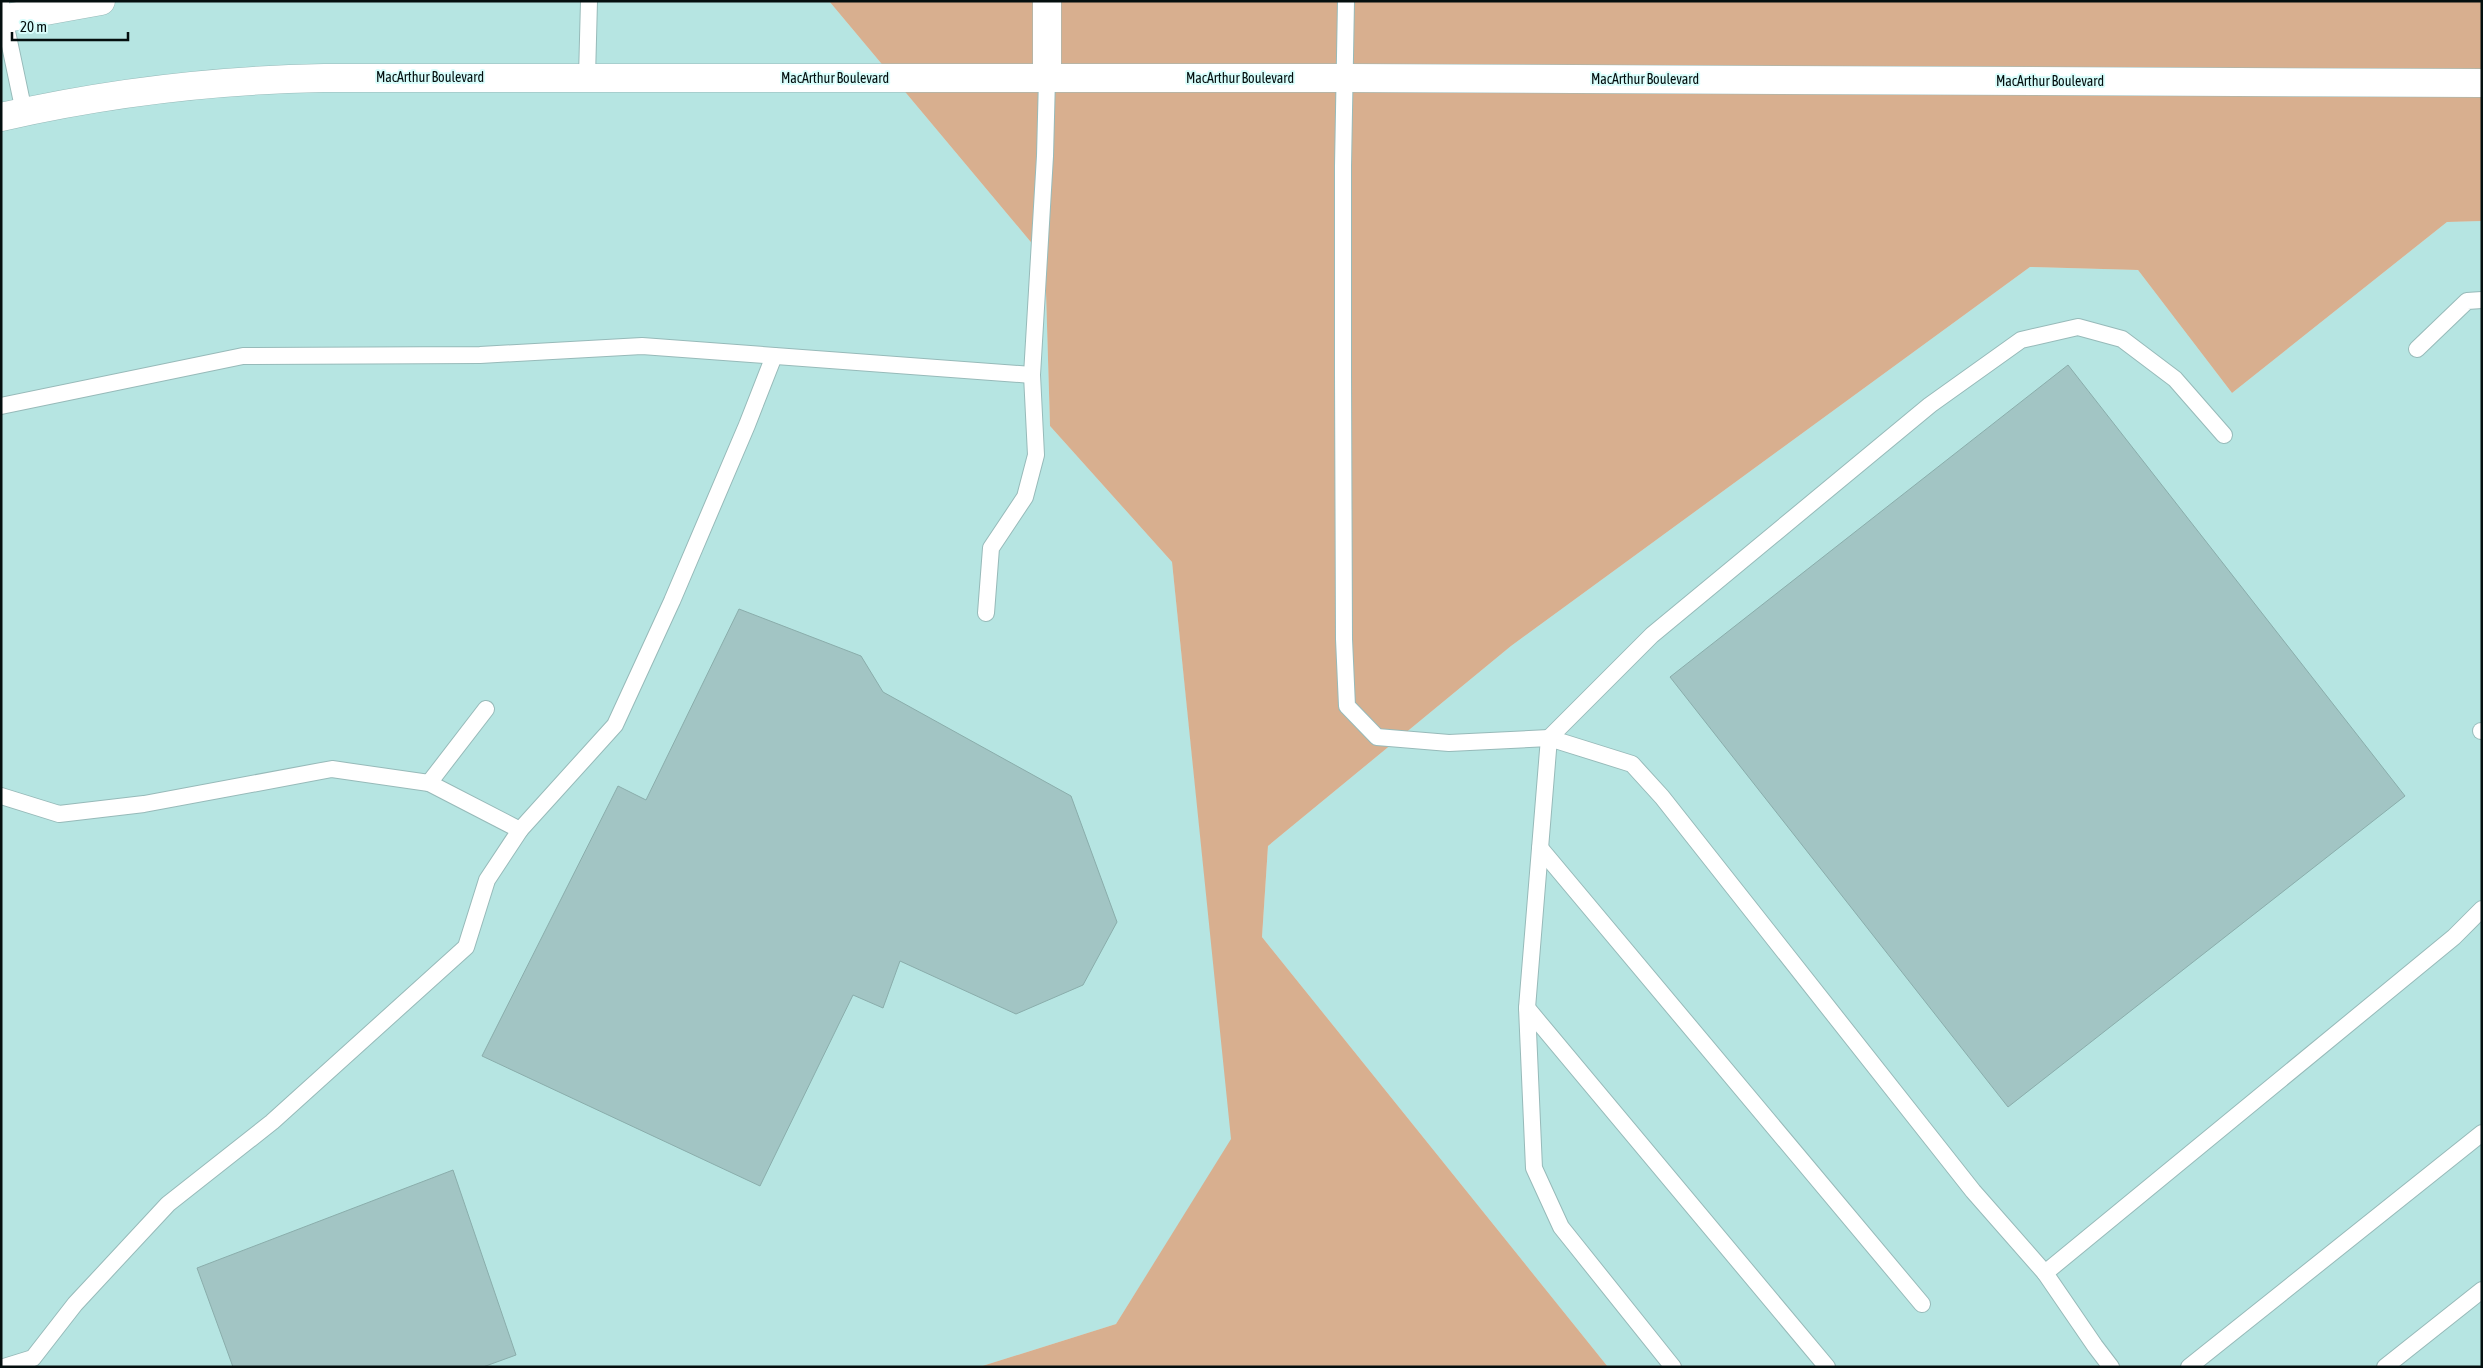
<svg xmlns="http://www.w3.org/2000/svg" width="2483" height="1368" viewBox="0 0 2483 1368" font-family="'Asap Condensed',sans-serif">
  <rect width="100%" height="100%" fill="#cbf0ee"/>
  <!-- built -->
  <g fill="#b6e5e2">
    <polygon points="1,1 829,1 1045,259 1050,426 1172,562 1232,1139 1116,1324 979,1367 1,1367"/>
    <polygon points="2482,221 2482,1367 1608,1367 1262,937 1268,846 1511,646 2030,267 2138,270 2232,393 2447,222"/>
  </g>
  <!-- green -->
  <polygon fill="#d8af8f" points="829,1 2482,1 2482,221 2447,222 2232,393 2138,270 2030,267 1511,646 1268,846 1262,937 1608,1367 979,1367 1116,1324 1231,1139 1172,562 1050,426 1045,259"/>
  <!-- building -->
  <g fill="#a2c5c4" stroke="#8aadab">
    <polygon points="2068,365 2405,796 2008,1107 1670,677"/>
    <polygon points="739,609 861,656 883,692 1071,796 1117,922 1083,985 1016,1014 900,961 883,1008 853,995 760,1186 482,1056 618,786 646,800"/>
    <polygon points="453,1170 516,1355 483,1367 233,1367 197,1268"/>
  </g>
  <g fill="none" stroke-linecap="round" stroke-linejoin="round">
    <!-- service casing -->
    <g stroke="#97bab9" stroke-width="18">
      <g id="service">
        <polyline points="1346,1 1343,166 1343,374 1344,639 1347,706 1377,737 1449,743 1549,738 1632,764 1662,797 1973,1191 2045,1273 2454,937 2482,909"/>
        <polyline points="1,3 24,112"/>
        <polyline points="587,77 589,1"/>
        <polyline points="2417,349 2467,301 2482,300"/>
        <polyline points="1,406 243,356 480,355 642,346 1032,375"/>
        <polyline points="986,613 991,548 1025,497 1036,455 1032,375 1045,156 1047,78"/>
        <polyline points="2481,731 2482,731"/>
        <polyline points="429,783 486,709"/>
        <polyline points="1,796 59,814 144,804 332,769 429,783 520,830 487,880 466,947 272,1122 168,1204 75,1304 33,1358 4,1367"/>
        <polyline points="520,830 615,725 672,601 747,425 774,356"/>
        <polyline points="1540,848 1922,1304"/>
        <polyline points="1527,1008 1827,1367"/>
        <polyline points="2045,1273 2095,1346 2111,1367"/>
        <polyline points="1673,1367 1561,1227 1534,1168 1527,1008 1549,738 1652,635 1930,405 2021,340 2078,327 2122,339 2175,379 2224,435"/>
        <polyline points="2189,1367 2482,1133"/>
        <polyline points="2385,1367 2482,1290"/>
      </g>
    </g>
    <!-- secondary casing -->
    <g stroke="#97bab9" stroke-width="29">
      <g id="secondary">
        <polyline points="1047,1 1047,78"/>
        <polyline points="1,19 101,1"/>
        <path d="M1,117C106,93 217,80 324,78H1346L2482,83"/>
      </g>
    </g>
    <!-- service -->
    <use href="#service" stroke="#fff" stroke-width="16"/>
    <!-- secondary -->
    <use href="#secondary" stroke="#fff" stroke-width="28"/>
  </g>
  <g text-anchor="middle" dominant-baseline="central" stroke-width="4" stroke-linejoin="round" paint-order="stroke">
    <!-- street labels -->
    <g font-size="14" fill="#040f0f" stroke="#d8fdfb">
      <text x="430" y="77">MacArthur Boulevard</text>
      <text x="835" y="78">MacArthur Boulevard</text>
      <text x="1240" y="78">MacArthur Boulevard</text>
      <text x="1645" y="79">MacArthur Boulevard</text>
      <text x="2050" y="81">MacArthur Boulevard</text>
    </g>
  </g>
  <!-- border -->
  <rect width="2483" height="1368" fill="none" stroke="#040f0f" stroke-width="5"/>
  <!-- scale -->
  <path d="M12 32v8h116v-8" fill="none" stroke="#040f0f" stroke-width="2.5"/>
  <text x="20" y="32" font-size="15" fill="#040f0f" stroke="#d8fdfb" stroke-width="4" paint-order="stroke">20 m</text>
</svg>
